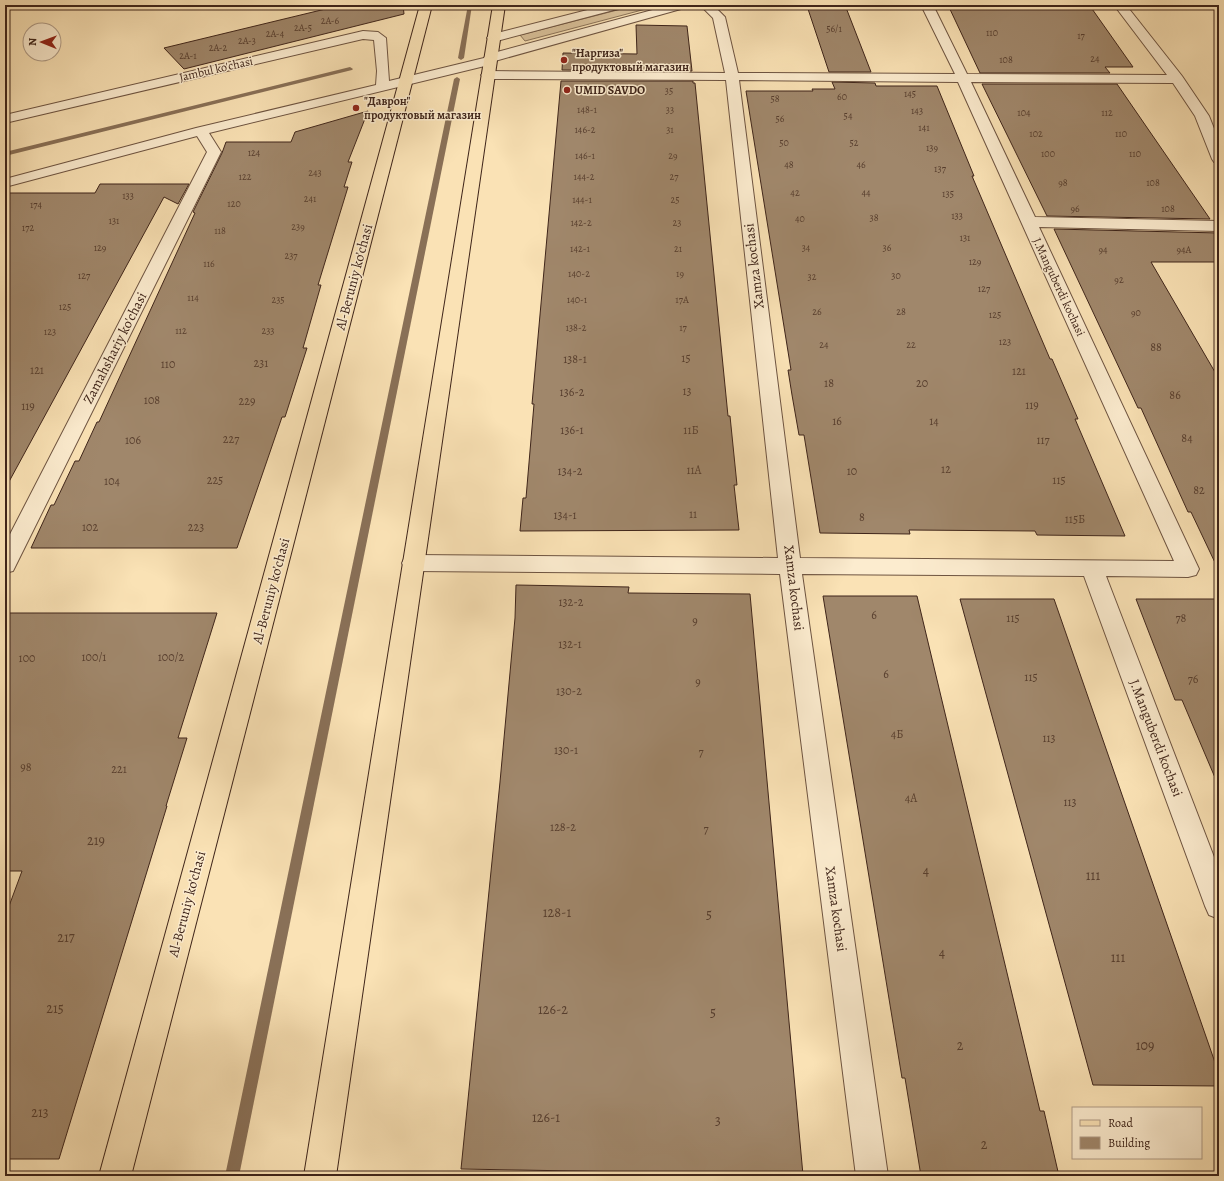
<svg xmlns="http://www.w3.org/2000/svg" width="1224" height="1181" viewBox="0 0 1224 1181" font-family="Alegreya,serif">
  <rect width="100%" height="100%" fill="#fae2b5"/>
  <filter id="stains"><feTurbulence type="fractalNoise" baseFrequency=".005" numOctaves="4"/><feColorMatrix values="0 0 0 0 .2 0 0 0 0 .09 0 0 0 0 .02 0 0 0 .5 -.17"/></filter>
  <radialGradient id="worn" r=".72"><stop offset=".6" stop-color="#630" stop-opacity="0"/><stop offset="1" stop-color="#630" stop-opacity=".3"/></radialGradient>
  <!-- green -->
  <polygon fill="#dac29b" stroke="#8c745a" points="637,5 661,5 525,41 520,35"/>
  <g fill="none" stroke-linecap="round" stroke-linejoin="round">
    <!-- stream -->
    <g fill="#897057" fill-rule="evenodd">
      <polygon points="468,5 472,5 464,58 461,60 458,58"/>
      <polygon points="350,67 353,69 352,70 5,156 5,152"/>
      <polygon points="457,77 460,79 239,1176 225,1176 454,79"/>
    </g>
  </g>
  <!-- building -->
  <g fill="#a0876b" stroke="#3f251a">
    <polygon points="342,5 403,5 404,14 184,69 164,48"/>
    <polygon points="845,5 871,72 829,72 807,6"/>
    <polygon points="948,5 1090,6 1133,67 1105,67 1110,73 980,73"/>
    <polygon points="636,25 687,26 692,71 562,70 563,53 637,54"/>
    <polygon points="561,81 693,81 693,83 695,83 728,416 730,416 737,485 734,485 739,530 520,531 523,498 526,498 534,404 532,404"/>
    <polygon points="832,82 875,83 876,86 937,86 974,176 972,176 1050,359 1052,359 1078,419 1075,419 1125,536 1037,535 1035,531 909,530 910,534 820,533 804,435 799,435 792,395 788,370 791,370 746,91 813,91 812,89 835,89"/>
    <polygon points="982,84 1117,84 1210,219 1047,216"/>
    <polygon points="368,111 348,162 352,162 344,187 348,187 318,285 321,285 303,348 307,348 285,417 282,417 237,548 31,548 51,505 54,505 75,461 79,461 97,422 99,422 195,213 193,212 222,153 226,142 291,142 295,132"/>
    <polygon points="100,184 189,184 178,204 164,197 5,489 5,193 95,193"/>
    <polygon points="1054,229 1219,233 1219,262 1151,262 1219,379 1219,571 1191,512 1188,512 1141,408 1138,408"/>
    <polygon points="516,585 629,587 628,593 750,594 803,1175 461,1169 500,782 515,618"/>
    <polygon points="823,596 917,596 1040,1111 1044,1111 1059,1176 921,1176 905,1078 902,1078"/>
    <polygon points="960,599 1054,599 1219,1074 1219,1086 1093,1085"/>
    <polygon points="1136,599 1219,599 1219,787 1182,700 1175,700"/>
    <polygon points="5,613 217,613 178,738 187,738 166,806 167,806 59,1159 5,1159 5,917 22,871 5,871"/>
  </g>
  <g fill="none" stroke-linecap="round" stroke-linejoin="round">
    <!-- minor casing -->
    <g stroke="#6e5441" stroke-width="2">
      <g id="minor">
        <polygon points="607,5 627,5 625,7 493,42 487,38 489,35"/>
        <polygon points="671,5 690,5 688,7 495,61 493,64 209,133 221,152 16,565 13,571 5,573 5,544 207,152 197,136 5,187 5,179 196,128 376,85 377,71 374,40 363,39 5,123 5,115 363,31 378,32 386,38 389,81 484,58 486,55"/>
        <path d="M700,5H713L725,17L738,73L955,74L921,5H933L967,74L1167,75L1114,5H1126L1182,76L1209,116L1219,141V163L1214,162L1212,159L1195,116L1173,83L971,82L1035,217L1219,221V231L1039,227L1199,569L1196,575L1188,577L1106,576L1219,870V919L1209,915L1205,906L1084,576L802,574L888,1176H856L780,574L413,571L405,569L402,563L405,557L413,555L778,558L726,80L487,79L481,75L487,71L725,73L713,18ZM739,80L958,82L1174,561L800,558Z"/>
      </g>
    </g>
    <!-- major casing -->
    <g stroke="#3f251a" stroke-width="2">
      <g id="major">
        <polygon points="420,5 432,5 131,1176 99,1176"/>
        <polygon points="493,5 505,5 336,1176 304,1176"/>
      </g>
    </g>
    <!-- minor -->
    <use href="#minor" fill="#fceccf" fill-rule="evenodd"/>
    <!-- major -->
    <use href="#major" fill="#fae2b5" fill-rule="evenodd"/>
  </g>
  <!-- markers -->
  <g fill="#8f2418" stroke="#fceccf" stroke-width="1.5">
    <circle cx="564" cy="60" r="4"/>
    <circle cx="567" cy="90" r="4"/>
    <circle cx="356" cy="108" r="4"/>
  </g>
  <g text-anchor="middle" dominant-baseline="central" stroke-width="3" stroke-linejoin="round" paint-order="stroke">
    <!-- far-number labels -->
    <g font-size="10" fill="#573e2e">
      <text x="330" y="20">2А-6</text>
      <text x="303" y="27">2А-5</text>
      <text x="834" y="28">56/1</text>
      <text x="992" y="32">110</text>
      <text x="275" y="33">2А-4</text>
      <text x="1081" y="35">17</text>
      <text x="247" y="40">2А-3</text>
      <text x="218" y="47">2А-2</text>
      <text x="188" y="55">2А-1</text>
      <text x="1095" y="58">24</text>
      <text x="1006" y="59">108</text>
      <text x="669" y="90">35</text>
      <text x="910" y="93">145</text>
      <text x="842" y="96">60</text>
      <text x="775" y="98">58</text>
      <text x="587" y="109">148-1</text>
      <text x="670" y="109">33</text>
      <text x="917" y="110">143</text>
      <text x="1024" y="112">104</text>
      <text x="1107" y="112">112</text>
      <text x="848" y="115">54</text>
      <text x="780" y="118">56</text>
      <text x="924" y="127">141</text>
      <text x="585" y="129">146-2</text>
      <text x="670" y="129">31</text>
      <text x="1036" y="133">102</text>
      <text x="1121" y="133">110</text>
      <text x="784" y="142">50</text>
      <text x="854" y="142">52</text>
      <text x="932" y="147">139</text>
      <text x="254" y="152">124</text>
      <text x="1048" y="153">100</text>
      <text x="1135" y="153">110</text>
      <text x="585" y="155">146-1</text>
      <text x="673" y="155">29</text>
      <text x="789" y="164">48</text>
      <text x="861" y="164">46</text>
      <text x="940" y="168">137</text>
      <text x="315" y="172">243</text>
      <text x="245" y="176">122</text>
      <text x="584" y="176">144-2</text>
      <text x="674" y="176">27</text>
      <text x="1063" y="182">98</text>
      <text x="1153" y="182">108</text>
      <text x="795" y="192">42</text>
      <text x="866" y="192">44</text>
      <text x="948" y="193">135</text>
      <text x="128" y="195">133</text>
      <text x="310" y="198">241</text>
      <text x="582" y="199">144-1</text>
      <text x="675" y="199">25</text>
      <text x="234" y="203">120</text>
      <text x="36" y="204">174</text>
      <text x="1075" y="208">96</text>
      <text x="1168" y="208">108</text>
      <text x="957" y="215">133</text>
      <text x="874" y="217">38</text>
      <text x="800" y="218">40</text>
      <text x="114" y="220">131</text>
      <text x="581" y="222">142-2</text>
      <text x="677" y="222">23</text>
      <text x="298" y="226">239</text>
      <text x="28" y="227">172</text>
      <text x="220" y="230">118</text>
      <text x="965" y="237">131</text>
      <text x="100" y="247">129</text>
      <text x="806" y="247">34</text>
      <text x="887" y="247">36</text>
      <text x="580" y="248">142-1</text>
      <text x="678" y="248">21</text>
      <text x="1103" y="249">94</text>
      <text x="1184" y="249">94A</text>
      <text x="291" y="255">237</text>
      <text x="975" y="261">129</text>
      <text x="209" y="263">116</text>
      <text x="579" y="273">140-2</text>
      <text x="680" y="273">19</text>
      <text x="84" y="275">127</text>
      <text x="896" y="275">30</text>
      <text x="812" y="276">32</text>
      <text x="1119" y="279">92</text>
      <text x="984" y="288">127</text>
      <text x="193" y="297">114</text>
      <text x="278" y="299">235</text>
      <text x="577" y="299">140-1</text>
      <text x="682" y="299">17A</text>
      <text x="65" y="306">125</text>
      <text x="817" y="311">26</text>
      <text x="901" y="311">28</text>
      <text x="1136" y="312">90</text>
      <text x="995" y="314">125</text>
      <text x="576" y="327">138-2</text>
      <text x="683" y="327">17</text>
      <text x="181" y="330">112</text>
      <text x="268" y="330">233</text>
      <text x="50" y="331">123</text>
      <text x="1005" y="341">123</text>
      <text x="824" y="344">24</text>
      <text x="911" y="344">22</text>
    </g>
    <!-- far-poi labels -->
    <g font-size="12" font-weight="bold" fill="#3f251a" stroke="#fceccf" text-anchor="start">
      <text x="572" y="53">"Наргиза"<tspan x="572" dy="14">продуктовый магазин</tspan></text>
      <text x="575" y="90">UMID SAVDO</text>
      <text x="364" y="101">"Даврон"<tspan x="364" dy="14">продуктовый магазин</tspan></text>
    </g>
    <!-- far-street labels -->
    <g font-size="12" fill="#3f251a" stroke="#fceccf">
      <text transform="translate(216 69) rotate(-13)">Jambul ko'chasi</text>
      <text transform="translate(1059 287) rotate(65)">J.Manguberdi kochasi</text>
    </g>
    <!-- number labels -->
    <g font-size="12" fill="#573e2e">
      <text x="1156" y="347">88</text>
      <text x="686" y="358">15</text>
      <text x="575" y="359">138-1</text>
      <text x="261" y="363">231</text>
      <text x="168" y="364">110</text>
      <text x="37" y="370">121</text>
      <text x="1019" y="371">121</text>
      <text x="829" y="383">18</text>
      <text x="922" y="383">20</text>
      <text x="687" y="391">13</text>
      <text x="572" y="392">136-2</text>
      <text x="1175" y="395">86</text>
      <text x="152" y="400">108</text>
      <text x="247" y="401">229</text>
      <text x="1032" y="405">119</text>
      <text x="28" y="406">119</text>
      <text x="837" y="421">16</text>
      <text x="934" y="421">14</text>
      <text x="572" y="430">136-1</text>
      <text x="691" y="430">11Б</text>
      <text x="1187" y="438">84</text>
      <text x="231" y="439">227</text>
      <text x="133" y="440">106</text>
      <text x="1043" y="440">117</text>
      <text x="946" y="469">12</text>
      <text x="694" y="470">11А</text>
      <text x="570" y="471">134-2</text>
      <text x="852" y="471">10</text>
      <text x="215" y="480">225</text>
      <text x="1059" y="480">115</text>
      <text x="112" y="481">104</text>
      <text x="1199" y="490">82</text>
      <text x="693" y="514">11</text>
      <text x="565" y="515">134-1</text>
      <text x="862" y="517">8</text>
      <text x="1075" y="519">115Б</text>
      <text x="90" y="527">102</text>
      <text x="196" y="527">223</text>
      <text x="571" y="602">132-2</text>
      <text x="874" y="615">6</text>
      <text x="1013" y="618">115</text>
      <text x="1181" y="618">78</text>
      <text x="695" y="621">9</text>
      <text x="570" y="644">132-1</text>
      <text x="94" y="657">100/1</text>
      <text x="171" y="657">100/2</text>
      <text x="27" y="658">100</text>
      <text x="886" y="674">6</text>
      <text x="1031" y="677">115</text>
      <text x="1193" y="679">76</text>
      <text x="698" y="682">9</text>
      <text x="569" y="691">130-2</text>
      <text x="897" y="734">4Б</text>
      <text x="1049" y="738">113</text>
      <text x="566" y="750">130-1</text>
      <text x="701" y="752">7</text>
      <text x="26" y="767">98</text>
      <text x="119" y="769">221</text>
      <text x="911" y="798">4А</text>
      <text x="1070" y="802">113</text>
      <text x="563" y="827">128-2</text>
      <text x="706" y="829">7</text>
    </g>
    <!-- street labels -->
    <g font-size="14" fill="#3f251a" stroke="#fceccf">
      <text transform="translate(754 266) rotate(-97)">Xamza kochasi</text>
      <text transform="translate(354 277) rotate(-75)">Al-Beruniy ko’chasi</text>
      <text transform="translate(115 348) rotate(-63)">Zamahshariy ko'chasi</text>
      <text transform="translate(794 588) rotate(83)">Xamza kochasi</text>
      <text transform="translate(271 591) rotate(-75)">Al-Beruniy ko’chasi</text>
      <text transform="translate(1156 738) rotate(69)">J.Manguberdi kochasi</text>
      <text transform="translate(187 904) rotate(-75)">Al-Beruniy ko’chasi</text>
      <text transform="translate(836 909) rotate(82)">Xamza kochasi</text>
    </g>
    <!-- near-number labels -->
    <g font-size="14" fill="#573e2e">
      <text x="96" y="840">219</text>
      <text x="926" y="870">4</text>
      <text x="1093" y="875">111</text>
      <text x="557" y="912">128-1</text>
      <text x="709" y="914">5</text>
      <text x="66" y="937">217</text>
      <text x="942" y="952">4</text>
      <text x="1118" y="957">111</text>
      <text x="55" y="1008">215</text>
      <text x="553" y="1009">126-2</text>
      <text x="713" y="1012">5</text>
      <text x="960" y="1045">2</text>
      <text x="1145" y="1045">109</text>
      <text x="40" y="1112">213</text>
      <text x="546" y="1117">126-1</text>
      <text x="718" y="1120">3</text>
      <text x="984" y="1144">2</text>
    </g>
  </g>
  <!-- margin -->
  <rect width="1224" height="1181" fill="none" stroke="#fae2b5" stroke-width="20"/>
  <rect x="6" y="6" width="1212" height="1169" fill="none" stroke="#3f251a" stroke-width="2"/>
  <rect x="10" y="10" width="1204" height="1161" fill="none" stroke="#3f251a"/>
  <!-- legend -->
  <rect x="1072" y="1107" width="130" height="52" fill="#fceccf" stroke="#b09c87"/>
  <rect x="1080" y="1120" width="20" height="6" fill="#fae2b5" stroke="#b09c87"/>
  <text x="1108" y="1127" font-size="12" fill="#3f251a">Road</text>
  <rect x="1080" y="1137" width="20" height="12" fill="#a0876b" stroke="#b09c87"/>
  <text x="1108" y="1147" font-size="12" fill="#3f251a">Building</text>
  <!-- north arrow -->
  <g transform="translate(42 42) rotate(271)"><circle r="19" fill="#fceccf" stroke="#b09c87"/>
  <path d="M0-3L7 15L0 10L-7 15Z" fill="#8f2418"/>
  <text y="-6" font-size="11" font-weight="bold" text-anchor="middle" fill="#3f251a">N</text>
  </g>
  <rect width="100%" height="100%" filter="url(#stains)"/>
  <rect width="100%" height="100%" fill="url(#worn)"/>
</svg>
